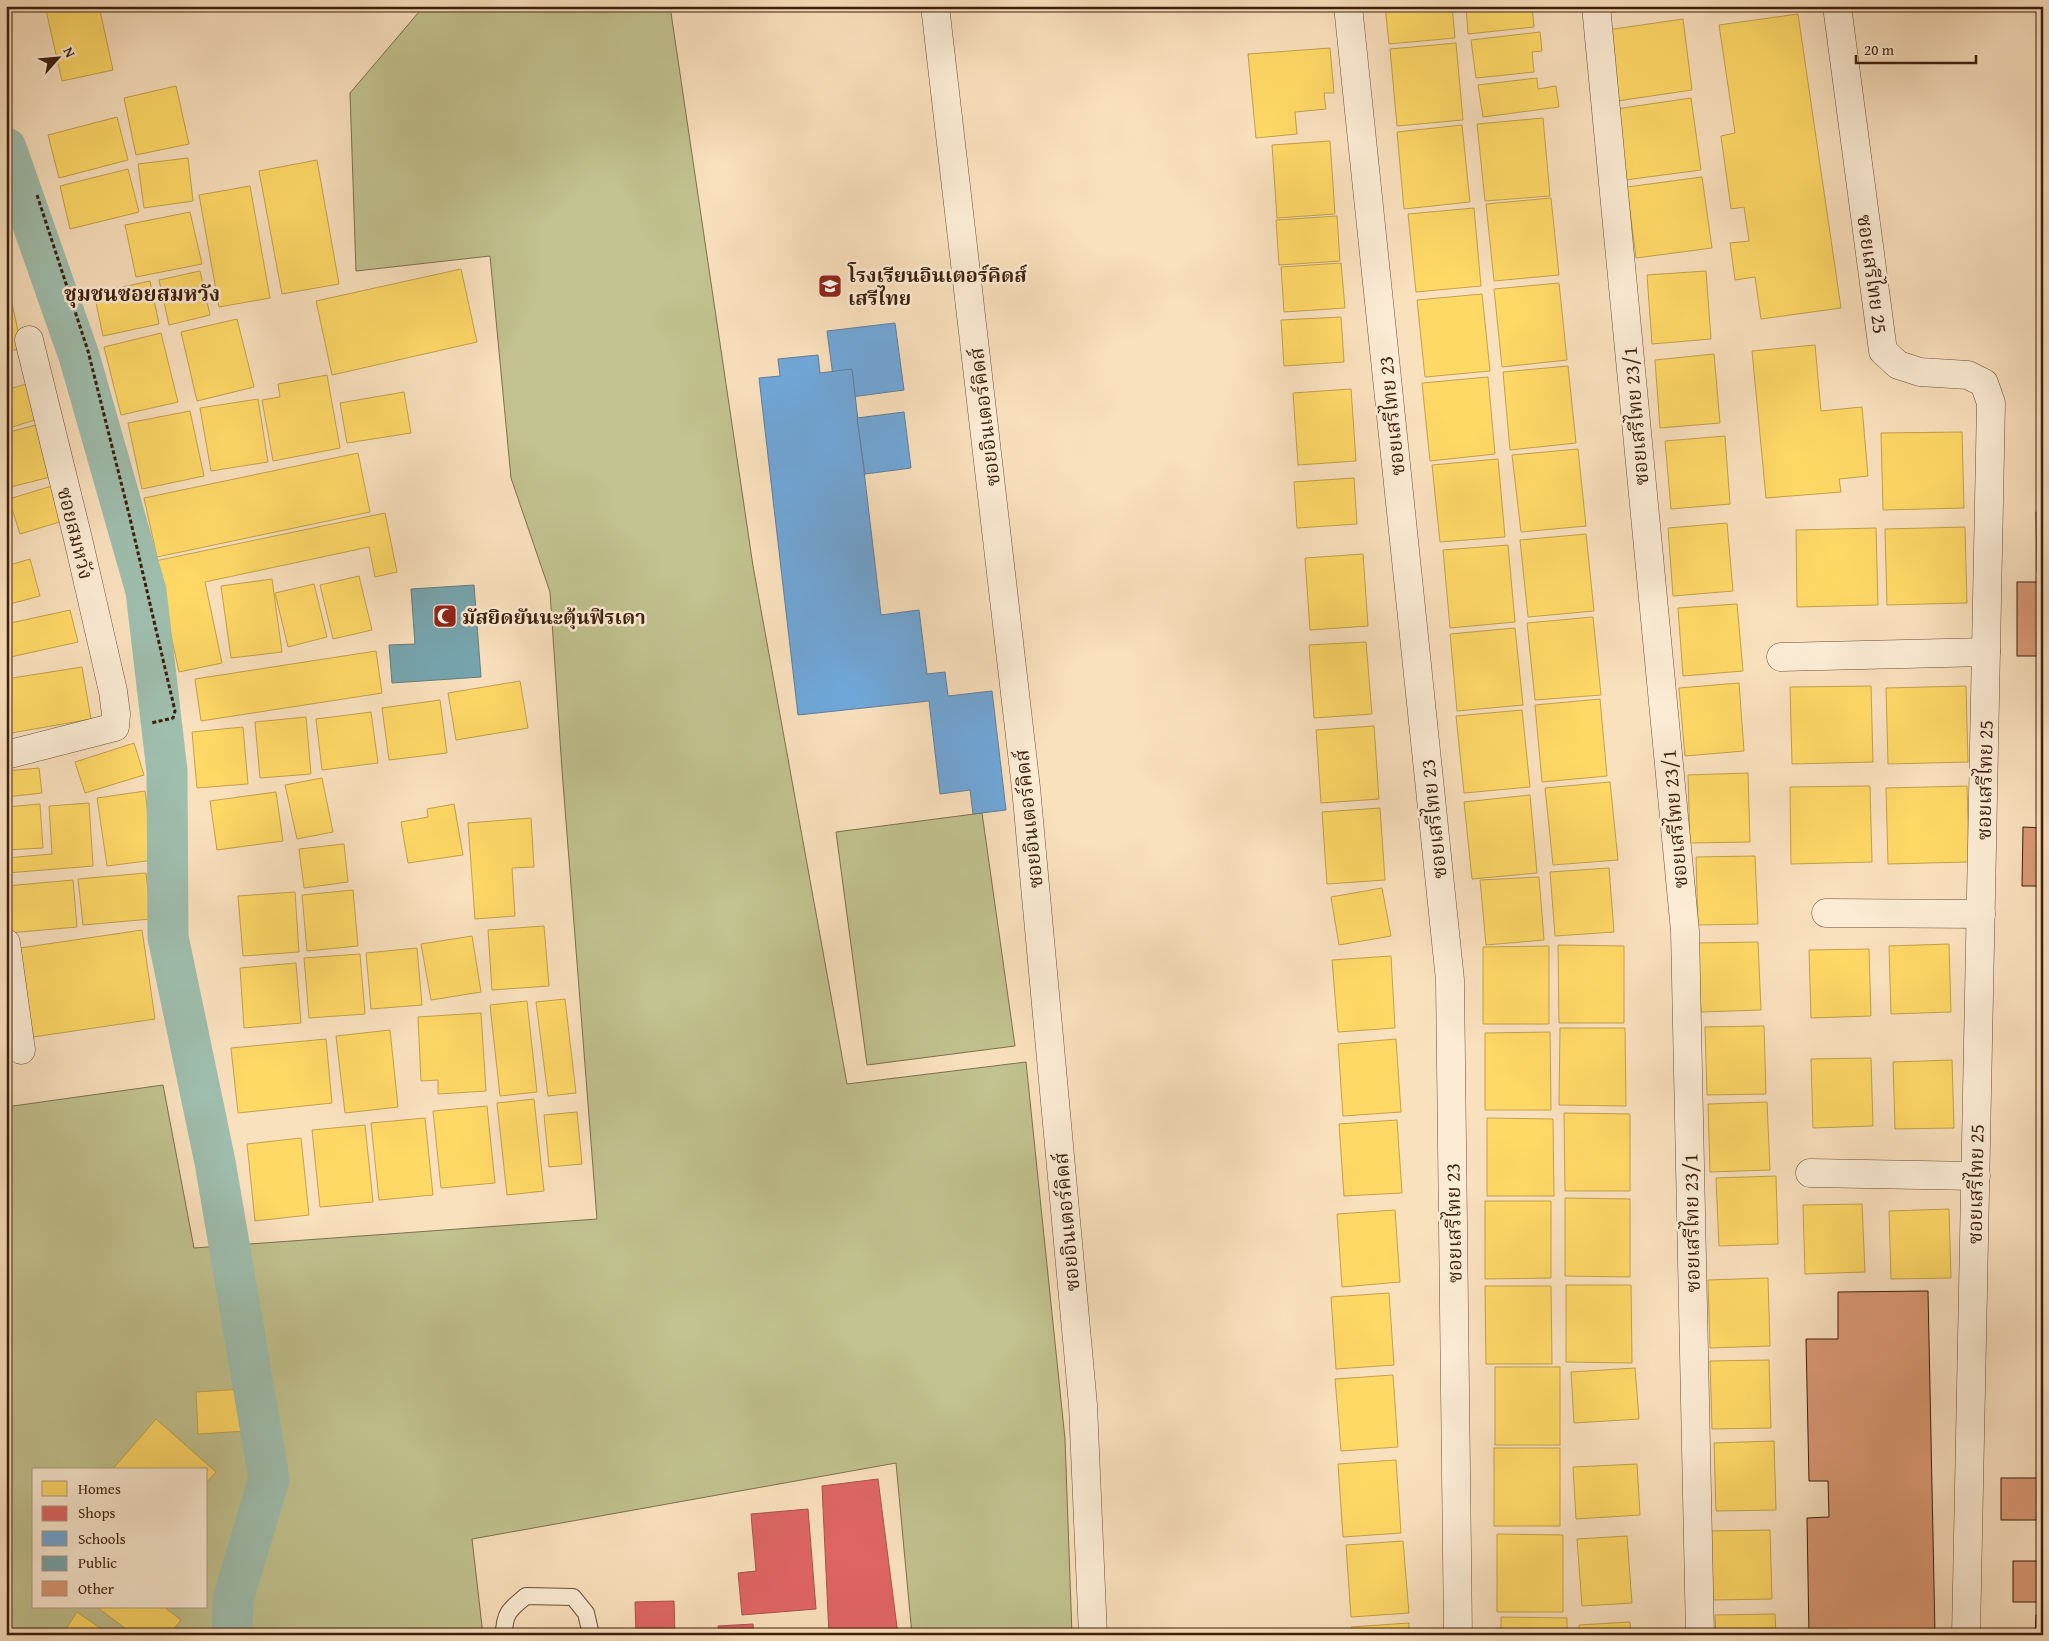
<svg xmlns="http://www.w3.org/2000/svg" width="2049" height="1641" viewBox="0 0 2049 1641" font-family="'Gentium Book Plus','Noto Serif Thai',serif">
  <rect width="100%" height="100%" fill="#fae1be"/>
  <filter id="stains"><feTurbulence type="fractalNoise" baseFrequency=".004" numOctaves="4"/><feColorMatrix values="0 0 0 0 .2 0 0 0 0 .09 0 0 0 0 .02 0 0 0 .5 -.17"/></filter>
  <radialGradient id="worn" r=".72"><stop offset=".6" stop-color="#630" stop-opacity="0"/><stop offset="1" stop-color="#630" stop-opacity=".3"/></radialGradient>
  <!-- green -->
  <g fill="#c1c28f" stroke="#7e704e" fill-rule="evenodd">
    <path d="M424,6H670L753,566L847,1084L1026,1062L1065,1439L1072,1635H912L896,1463L472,1539L483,1635H16L6,1627V1107L163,1085L194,1248L597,1219L562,770L550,592L511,478L490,256L356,271L350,93ZM34,1470H206V1607H34Z"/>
    <polygon points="982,813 1015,1046 867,1065 836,832"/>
  </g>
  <!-- homes -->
  <g fill="#ffd966" stroke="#c4a14b">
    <polygon points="45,6 99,6 113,70 62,81"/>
    <polygon points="1385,6 1452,6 1455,38 1389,44"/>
    <polygon points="1466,6 1532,6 1534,27 1468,34"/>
    <polygon points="1607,6 1660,6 1608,13"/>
    <polygon points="1798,14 1841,308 1761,319 1755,277 1735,280 1730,243 1749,241 1744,207 1731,209 1721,136 1735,133 1719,25"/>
    <polygon points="1683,19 1692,90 1617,101 1607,30"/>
    <polygon points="1540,32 1542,51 1532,52 1534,72 1476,78 1471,40"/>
    <polygon points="1456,43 1463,120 1397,126 1390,49"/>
    <polygon points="1330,48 1334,93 1324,93 1326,109 1295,112 1297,134 1256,138 1248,54"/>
    <polygon points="1537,78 1538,89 1556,86 1559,107 1483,117 1478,85"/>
    <polygon points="176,86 189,144 136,155 124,98"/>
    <polygon points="1691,98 1701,170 1625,180 1616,109"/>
    <polygon points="117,117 128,160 59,178 48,135"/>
    <polygon points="1543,118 1550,196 1485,201 1477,124"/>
    <polygon points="1462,125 1470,202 1404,209 1397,132"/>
    <polygon points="1330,141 1335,214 1277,218 1272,145"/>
    <polygon points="188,158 193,201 144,208 138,164"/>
    <polygon points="317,160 339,284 282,294 259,171"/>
    <polygon points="128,169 139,212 70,229 60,186"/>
    <polygon points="1702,177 1712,248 1636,258 1627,187"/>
    <polygon points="250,186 270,298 219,307 199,195"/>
    <polygon points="1551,198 1559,275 1494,281 1486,204"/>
    <polygon points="1474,208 1481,286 1416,292 1408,214"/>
    <polygon points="190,212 202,264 136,277 125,225"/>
    <polygon points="1337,216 1340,261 1279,265 1276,220"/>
    <polygon points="1341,263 1345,308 1284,312 1281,267"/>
    <polygon points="461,269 477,342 332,375 316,301"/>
    <polygon points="200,271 210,315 169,325 159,280"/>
    <polygon points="1706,271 1711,339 1652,344 1647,275"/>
    <polygon points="6,276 22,349 6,351"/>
    <polygon points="150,281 159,324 103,336 94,293"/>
    <polygon points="1559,283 1567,360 1502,367 1494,289"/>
    <polygon points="1482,294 1490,371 1425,377 1417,300"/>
    <polygon points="1341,317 1344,362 1284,366 1281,320"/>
    <polygon points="237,319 254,387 197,401 181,332"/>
    <polygon points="161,333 178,402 121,415 104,347"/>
    <polygon points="1815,345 1821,411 1862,407 1868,476 1839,479 1841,492 1766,498 1752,351"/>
    <polygon points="1714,354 1720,423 1660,428 1655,360"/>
    <polygon points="1568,366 1576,443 1510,450 1503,372"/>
    <polygon points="327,375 340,448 273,461 262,400 280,397 278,384"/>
    <polygon points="1488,377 1495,454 1430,461 1422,383"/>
    <polygon points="26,384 38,419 6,429 6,390"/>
    <polygon points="1351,389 1356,461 1298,465 1293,393"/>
    <polygon points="404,392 411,433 347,443 340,403"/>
    <polygon points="258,399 268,462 211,471 200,408"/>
    <polygon points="190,411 204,476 142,489 128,423"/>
    <polygon points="39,424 54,476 7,488 6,433"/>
    <polygon points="1962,432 1964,508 1883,510 1881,433"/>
    <polygon points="1725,436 1730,504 1671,509 1665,441"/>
    <polygon points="1578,449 1586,526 1521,532 1512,455"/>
    <polygon points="358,453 370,512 157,557 144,498"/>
    <polygon points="1498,459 1505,537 1440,542 1432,465"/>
    <polygon points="1354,478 1357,524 1297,528 1294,482"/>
    <polygon points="55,485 66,520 20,534 9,499"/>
    <polygon points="385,513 397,572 375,577 369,547 205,582 222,663 179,672 155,561"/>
    <polygon points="1727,523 1733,591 1673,596 1668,528"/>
    <polygon points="1965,527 1967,603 1887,605 1885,529"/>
    <polygon points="1876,528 1878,605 1797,607 1796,530"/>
    <polygon points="1586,534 1594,611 1528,617 1520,540"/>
    <polygon points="1508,545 1515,622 1450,628 1443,550"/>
    <polygon points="1363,554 1368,626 1310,630 1305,558"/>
    <polygon points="30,559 40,596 6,605 6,566"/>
    <polygon points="359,576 372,630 333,639 320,585"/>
    <polygon points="272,579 282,652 231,658 221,586"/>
    <polygon points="314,584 327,637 288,647 275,593"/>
    <polygon points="1737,604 1743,671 1683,676 1678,608"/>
    <polygon points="70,610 78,642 6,658 6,624"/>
    <polygon points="1593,617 1601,695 1535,700 1527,623"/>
    <polygon points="1515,628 1523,705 1457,711 1450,634"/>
    <polygon points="1366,642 1372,714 1314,718 1309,645"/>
    <polygon points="376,651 382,693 201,721 195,679"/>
    <polygon points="82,667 91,719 6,734 6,679"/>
    <polygon points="520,681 528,728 456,740 448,693"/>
    <polygon points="1739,683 1744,751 1685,756 1679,688"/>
    <polygon points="1871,686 1873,762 1792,764 1790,687"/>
    <polygon points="1966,686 1968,762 1888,764 1886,688"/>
    <polygon points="1600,699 1607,776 1542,782 1535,705"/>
    <polygon points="440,700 447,753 389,760 382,708"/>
    <polygon points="1522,710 1530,787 1464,793 1456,716"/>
    <polygon points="371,712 378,763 322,770 316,719"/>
    <polygon points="306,717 311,774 260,778 255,722"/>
    <polygon points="1374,726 1379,799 1321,803 1316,730"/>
    <polygon points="243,727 248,784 197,788 192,732"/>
    <polygon points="134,743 144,775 85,793 75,762"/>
    <polygon points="39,768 42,793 6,797 6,771"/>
    <polygon points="1748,773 1750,842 1690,843 1688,775"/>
    <polygon points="322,778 333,832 297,839 285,785"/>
    <polygon points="1610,782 1618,860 1553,865 1545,788"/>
    <polygon points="1870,786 1872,862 1791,864 1790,787"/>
    <polygon points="1967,786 1969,862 1888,864 1886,788"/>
    <polygon points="145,791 154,860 107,866 97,798"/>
    <polygon points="276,792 283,841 217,850 210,801"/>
    <polygon points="1530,795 1537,873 1472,879 1464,802"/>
    <polygon points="89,803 93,866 7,873 6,858 52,854 49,806"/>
    <polygon points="40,804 43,848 6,850 6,807"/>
    <polygon points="454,804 463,855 408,863 401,822 428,817 427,809"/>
    <polygon points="1380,808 1385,880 1327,884 1322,812"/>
    <polygon points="531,818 534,867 512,868 515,916 475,919 468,823"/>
    <polygon points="344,844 348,882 304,888 299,849"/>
    <polygon points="1755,856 1758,924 1698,925 1696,857"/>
    <polygon points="1609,868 1614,932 1555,936 1550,872"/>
    <polygon points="146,873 151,919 83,925 78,879"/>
    <polygon points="1539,877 1544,940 1486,945 1480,880"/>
    <polygon points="73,880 77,927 9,933 6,886"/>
    <polygon points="1382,888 1391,936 1339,945 1331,897"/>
    <polygon points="353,890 358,946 307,951 302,895"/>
    <polygon points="295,892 299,952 243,956 238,896"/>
    <polygon points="544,926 549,986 492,990 488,930"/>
    <polygon points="142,930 155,1019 33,1037 20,948"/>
    <polygon points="472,936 481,992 431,1000 421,944"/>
    <polygon points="1758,942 1761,1010 1701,1012 1698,943"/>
    <polygon points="1949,944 1951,1012 1891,1014 1889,946"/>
    <polygon points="1558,945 1624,946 1624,1023 1559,1023"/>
    <polygon points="1549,946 1549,1024 1483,1024 1483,947"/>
    <polygon points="417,948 422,1005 371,1009 366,953"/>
    <polygon points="1869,949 1871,1016 1811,1018 1809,950"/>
    <polygon points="360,954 365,1014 309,1018 304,958"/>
    <polygon points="1391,956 1395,1028 1338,1032 1332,960"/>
    <polygon points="296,963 301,1023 244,1028 240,968"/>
    <polygon points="565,999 576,1093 548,1096 536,1002"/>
    <polygon points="527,1001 537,1092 500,1096 490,1005"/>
    <polygon points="481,1013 486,1091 438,1094 438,1080 421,1081 418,1017"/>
    <polygon points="1764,1026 1766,1094 1707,1095 1705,1027"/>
    <polygon points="1560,1028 1625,1028 1626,1106 1559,1105"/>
    <polygon points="390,1030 398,1107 345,1113 336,1036"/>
    <polygon points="1550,1032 1551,1110 1485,1110 1485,1033"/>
    <polygon points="326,1039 332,1103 238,1113 231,1048"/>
    <polygon points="1396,1039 1401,1112 1343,1116 1338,1044"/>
    <polygon points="1871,1058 1873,1126 1813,1128 1811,1059"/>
    <polygon points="1952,1060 1954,1128 1895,1129 1893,1062"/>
    <polygon points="534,1099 544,1191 507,1195 497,1103"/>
    <polygon points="1767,1102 1770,1170 1710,1172 1708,1104"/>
    <polygon points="487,1106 495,1183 441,1188 433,1111"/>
    <polygon points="577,1112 582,1164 549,1167 544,1115"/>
    <polygon points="1564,1113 1630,1114 1630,1191 1565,1191"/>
    <polygon points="425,1118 433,1195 379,1200 371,1123"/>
    <polygon points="1487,1118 1553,1119 1554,1196 1487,1196"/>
    <polygon points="1397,1120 1402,1193 1344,1196 1339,1124"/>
    <polygon points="365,1125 373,1202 320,1207 312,1130"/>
    <polygon points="301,1138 309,1215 255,1221 247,1144"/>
    <polygon points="1776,1176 1778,1244 1719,1246 1716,1178"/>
    <polygon points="1565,1198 1630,1199 1630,1277 1565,1276"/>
    <polygon points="1485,1201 1551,1201 1551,1278 1485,1279"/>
    <polygon points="1862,1204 1865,1272 1805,1274 1803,1205"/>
    <polygon points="1949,1209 1951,1278 1891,1279 1889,1211"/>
    <polygon points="1395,1210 1400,1282 1342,1287 1337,1214"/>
    <polygon points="1768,1278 1770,1346 1710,1348 1708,1280"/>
    <polygon points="1566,1285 1631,1285 1632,1363 1566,1362"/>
    <polygon points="1485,1286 1551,1286 1552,1364 1486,1364"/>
    <polygon points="1389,1293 1394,1365 1336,1369 1331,1297"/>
    <polygon points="1769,1360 1771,1428 1712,1429 1710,1361"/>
    <rect x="1495" y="1367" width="65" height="78"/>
    <polygon points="1635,1368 1639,1419 1574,1423 1571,1372"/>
    <polygon points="1393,1375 1398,1447 1341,1451 1335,1379"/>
    <polygon points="243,1389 246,1431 198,1434 196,1392"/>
    <polygon points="156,1419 216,1472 206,1483 206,1470 112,1470"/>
    <polygon points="1774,1441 1776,1510 1716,1511 1714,1443"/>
    <rect x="1494" y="1448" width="66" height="78"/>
    <polygon points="1396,1460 1401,1533 1343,1537 1338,1464"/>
    <polygon points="1637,1464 1640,1515 1576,1519 1573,1467"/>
    <polygon points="1770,1530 1772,1599 1712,1600 1710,1531"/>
    <polygon points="1497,1534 1563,1535 1563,1612 1497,1612"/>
    <polygon points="1627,1536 1632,1603 1582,1606 1577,1539"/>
    <polygon points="1403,1541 1409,1613 1351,1617 1346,1545"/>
    <polygon points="97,1607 164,1607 181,1620 169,1635 134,1635"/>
    <polygon points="77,1612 110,1635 62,1635"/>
    <polygon points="1775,1614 1776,1635 1716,1635 1715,1615"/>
    <polygon points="1501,1617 1567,1618 1567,1635 1501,1635"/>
    <polygon points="1630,1622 1631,1635 1580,1635 1579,1625"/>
    <polygon points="1409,1623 1409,1635 1351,1635 1351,1627"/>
  </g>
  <!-- shops -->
  <g fill="#e06666" stroke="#af514b">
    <polygon points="878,1479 898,1635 829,1635 822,1486"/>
    <polygon points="808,1509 816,1609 742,1615 738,1573 756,1571 751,1514"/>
    <polygon points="674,1601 675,1635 636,1635 635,1602"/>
    <polygon points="753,1624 754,1635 719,1635 718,1626"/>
  </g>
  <!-- schools -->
  <g fill="#6fa8dc" stroke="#607f9e">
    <polygon points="895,323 904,390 836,399 827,331"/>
    <polygon points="818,355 820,373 852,369 881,615 919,610 927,674 945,672 948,696 992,691 1006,810 973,814 970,790 940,794 929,701 798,715 759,378 780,376 778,359"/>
    <polygon points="904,412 911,468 865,474 857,418"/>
  </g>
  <!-- public -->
  <polygon fill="#76a5af" stroke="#657d7e" points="474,585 481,677 392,683 389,645 415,644 411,589"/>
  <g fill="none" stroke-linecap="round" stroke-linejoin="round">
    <!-- canal -->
    <polyline stroke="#9fbeae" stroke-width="41" points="6,148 79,356 146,591 167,771 168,937 215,1162 269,1479 233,1599 232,1635"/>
  </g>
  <!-- building -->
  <g fill="#db9976" stroke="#3c1f0c">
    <polygon points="2036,512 2043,512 2043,572 2037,572"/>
    <rect x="2017" y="582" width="26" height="74"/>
    <polygon points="2023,827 2043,828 2043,886 2022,886"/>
    <polygon points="1928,1291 1935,1635 1809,1635 1807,1518 1829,1517 1828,1481 1809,1481 1806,1339 1838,1339 1838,1292"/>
    <rect x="2001" y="1478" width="42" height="42"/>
    <rect x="2013" y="1561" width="30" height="41"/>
    <polygon points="2036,1615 2043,1615 2043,1635 2035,1635"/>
  </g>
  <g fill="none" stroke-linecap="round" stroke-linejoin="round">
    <!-- lane casing -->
    <g stroke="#6c5038" stroke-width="18">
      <path id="lane" d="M504,1635C504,1613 510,1609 526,1596L573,1597L586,1613L591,1635"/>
    </g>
    <!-- street casing -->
    <g stroke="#6c5038" stroke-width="29">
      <g id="street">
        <polyline points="935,6 1026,788 1083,1405 1093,1635"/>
        <polyline points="1348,6 1450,980 1458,1635"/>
        <polyline points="1596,6 1685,931 1700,1635"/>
        <polyline points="1837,6 1883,351 1898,365 1920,372 1968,375 1984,383 1991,403 1966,1635"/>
        <polyline points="1781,657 1986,652"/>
        <polyline points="6,755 115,727 116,714 113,691 78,539 29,340"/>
        <polyline points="1826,913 1981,914"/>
        <polyline points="6,943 21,1050"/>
        <polyline points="1810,1173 1976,1176"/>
      </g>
    </g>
    <!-- path -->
    <polyline stroke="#3c1f0c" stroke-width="3" stroke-dasharray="4 2.5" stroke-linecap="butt" points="37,195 88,351 129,514 175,711 173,718 151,723"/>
    <!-- lane -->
    <use href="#lane" stroke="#fcecd5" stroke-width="16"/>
    <!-- street -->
    <use href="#street" stroke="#fcecd5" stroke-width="28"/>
  </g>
  <!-- icons -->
  <defs>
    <g id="school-square" transform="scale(1.25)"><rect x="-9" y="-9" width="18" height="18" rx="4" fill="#8f2418" stroke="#fcecd5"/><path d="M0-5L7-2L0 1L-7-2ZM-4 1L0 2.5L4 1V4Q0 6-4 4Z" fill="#fff"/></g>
    <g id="mosque-square" transform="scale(1.25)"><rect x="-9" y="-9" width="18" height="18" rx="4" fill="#8f2418" stroke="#fcecd5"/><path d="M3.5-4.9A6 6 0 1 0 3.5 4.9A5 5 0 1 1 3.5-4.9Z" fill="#fff"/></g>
  </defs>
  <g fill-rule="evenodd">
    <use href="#school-square" x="830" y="286"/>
    <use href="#mosque-square" x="445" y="616"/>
  </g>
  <g text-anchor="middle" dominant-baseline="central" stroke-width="5" stroke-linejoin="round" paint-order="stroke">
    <!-- poi labels -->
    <g font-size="20" font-weight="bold" fill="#3c1f0c" stroke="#fcecd5" text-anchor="start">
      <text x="848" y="274">โรงเรียนอินเตอร์คิดส์<tspan x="848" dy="23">เสรีไทย</tspan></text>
      <text x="462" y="616">มัสยิดยันนะตุ้นฟิรเดา</text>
    </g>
    <!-- street labels -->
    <g font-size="20" fill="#3c1f0c" stroke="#fcecd5">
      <text transform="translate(1873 274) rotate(82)">ซอยเสรีไทย 25</text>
      <text transform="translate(1391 416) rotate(-96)">ซอยเสรีไทย 23</text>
      <text transform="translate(1635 416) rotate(-95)">ซอยเสรีไทย 23/1</text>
      <text transform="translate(984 417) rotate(-97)">ซอยอินเตอร์คิดส์</text>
      <text transform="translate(76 533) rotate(76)">ซอยสมหวัง</text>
      <text transform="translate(1984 780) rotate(-89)">ซอยเสรีไทย 25</text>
      <text transform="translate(1028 819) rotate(-96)">ซอยอินเตอร์คิดส์</text>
      <text transform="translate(1433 819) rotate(-96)">ซอยเสรีไทย 23</text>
      <text transform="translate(1674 819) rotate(-95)">ซอยเสรีไทย 23/1</text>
      <text transform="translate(1975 1184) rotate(-89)">ซอยเสรีไทย 25</text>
      <text transform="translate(1066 1222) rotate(-95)">ซอยอินเตอร์คิดส์</text>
      <text transform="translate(1453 1223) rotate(-91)">ซอยเสรีไทย 23</text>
      <text transform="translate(1691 1223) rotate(-91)">ซอยเสรีไทย 23/1</text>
    </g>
    <!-- neighbourhood labels -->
    <g font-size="21" font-weight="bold" fill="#3c1f0c" stroke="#fcecd5">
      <text x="142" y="293">ชุมชนซอยสมหวัง</text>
    </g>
  </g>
  <!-- margin -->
  <rect width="2049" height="1641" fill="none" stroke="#fae1be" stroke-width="25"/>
  <rect x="8" y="8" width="2034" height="1626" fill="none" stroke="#3c1f0c" stroke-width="2.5"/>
  <rect x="12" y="12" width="2024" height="1616" fill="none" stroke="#3c1f0c"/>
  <!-- legend -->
  <rect x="32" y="1468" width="175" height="140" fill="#fcecd5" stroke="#af9a85"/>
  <rect x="42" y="1481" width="25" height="15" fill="#ffd966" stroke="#af9a85"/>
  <text x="78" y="1494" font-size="15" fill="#3c1f0c">Homes</text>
  <rect x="42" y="1506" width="25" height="15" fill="#e06666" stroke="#af9a85"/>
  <text x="78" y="1518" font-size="15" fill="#3c1f0c">Shops</text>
  <rect x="42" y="1531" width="25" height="15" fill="#6fa8dc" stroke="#af9a85"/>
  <text x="78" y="1544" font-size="15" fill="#3c1f0c">Schools</text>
  <rect x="42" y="1556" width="25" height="15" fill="#76a5af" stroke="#af9a85"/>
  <text x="78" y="1568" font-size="15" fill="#3c1f0c">Public</text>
  <rect x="42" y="1581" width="25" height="15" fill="#db9976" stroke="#af9a85"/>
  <text x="78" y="1594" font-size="15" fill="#3c1f0c">Other</text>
  <!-- north arrow -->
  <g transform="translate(58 58) rotate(63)" stroke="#fcecd5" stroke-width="4" paint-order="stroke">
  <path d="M0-4L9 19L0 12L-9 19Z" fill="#3c1f0c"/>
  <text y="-8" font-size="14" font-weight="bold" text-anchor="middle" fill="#3c1f0c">N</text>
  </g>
  <!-- scale -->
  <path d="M1856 55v8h120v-8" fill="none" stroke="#3c1f0c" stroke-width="2.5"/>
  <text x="1864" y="55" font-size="15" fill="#3c1f0c" stroke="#fcecd5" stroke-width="4" paint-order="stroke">20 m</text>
  <rect width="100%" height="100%" filter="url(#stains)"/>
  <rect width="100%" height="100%" fill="url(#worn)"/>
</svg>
